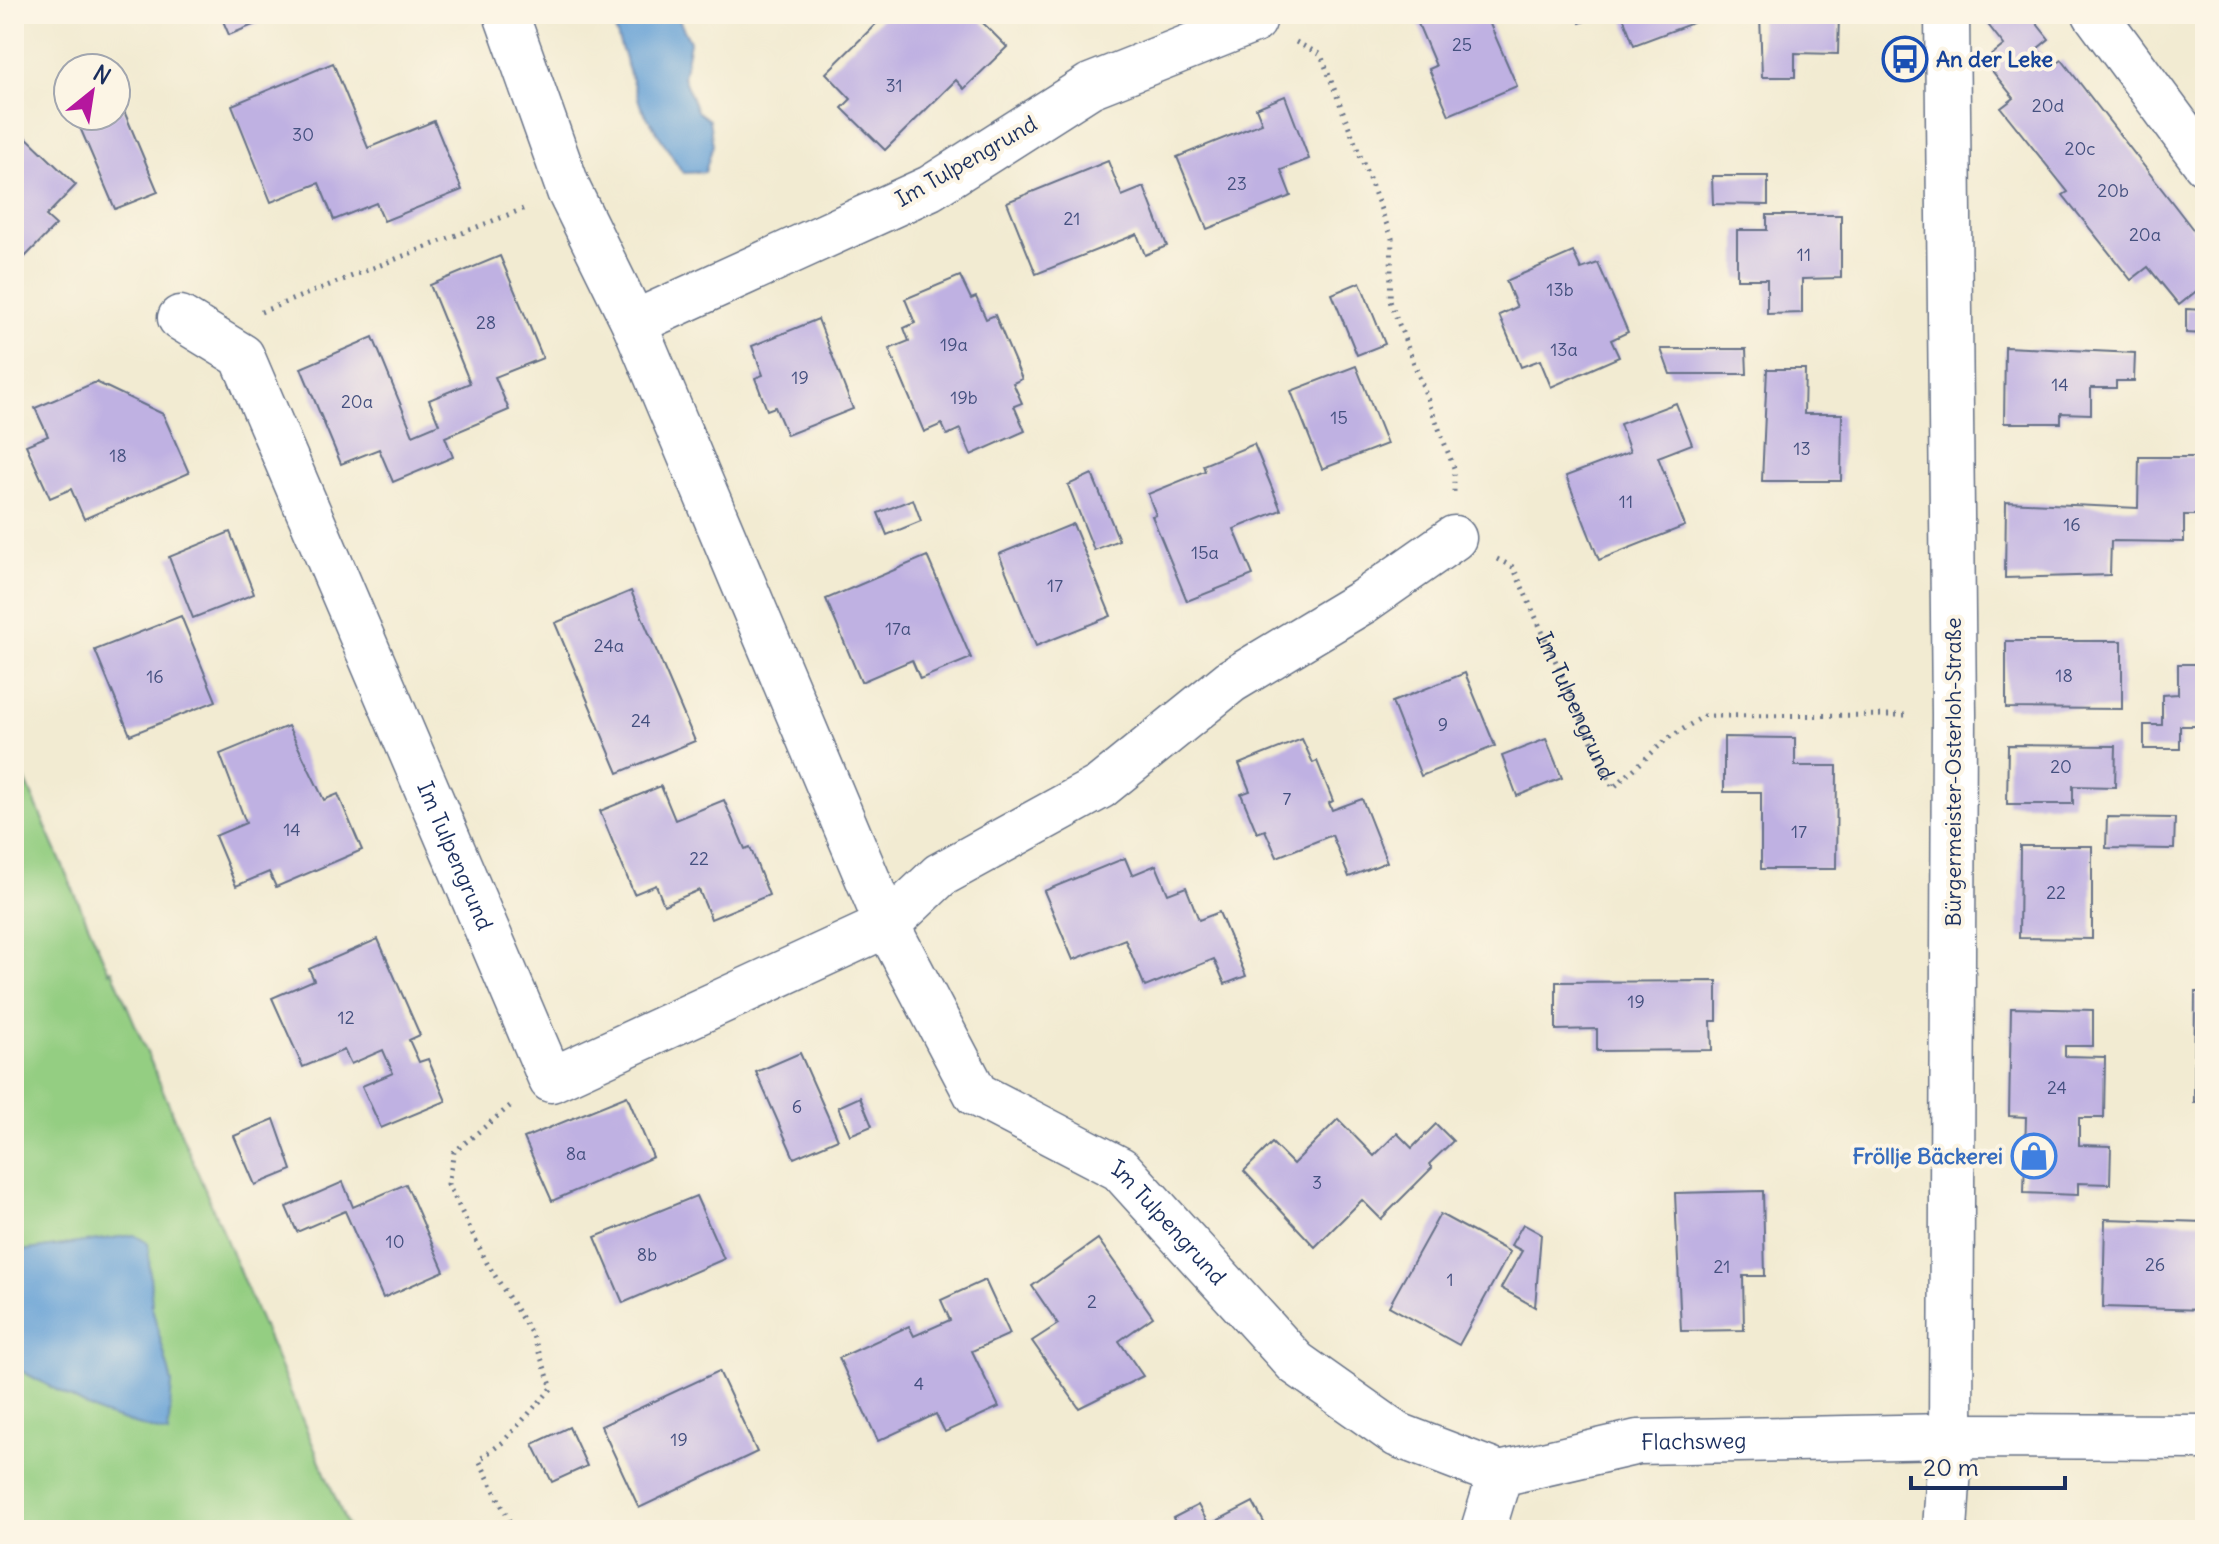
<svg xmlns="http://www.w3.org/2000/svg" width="2219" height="1544" viewBox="0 0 2219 1544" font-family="Delius,sans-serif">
  <rect width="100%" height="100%" fill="#fcf5e5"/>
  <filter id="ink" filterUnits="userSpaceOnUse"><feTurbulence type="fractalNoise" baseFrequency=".0125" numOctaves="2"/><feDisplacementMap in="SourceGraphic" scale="16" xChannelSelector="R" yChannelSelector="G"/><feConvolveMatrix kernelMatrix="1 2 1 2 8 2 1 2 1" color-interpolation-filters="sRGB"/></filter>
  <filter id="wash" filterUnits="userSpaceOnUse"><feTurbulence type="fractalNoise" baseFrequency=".006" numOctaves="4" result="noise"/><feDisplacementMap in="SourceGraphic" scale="32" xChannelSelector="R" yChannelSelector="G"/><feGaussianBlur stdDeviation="1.8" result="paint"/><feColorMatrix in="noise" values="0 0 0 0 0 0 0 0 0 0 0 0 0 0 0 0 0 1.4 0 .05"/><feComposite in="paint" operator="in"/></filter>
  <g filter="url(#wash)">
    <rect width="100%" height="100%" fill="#f2ebd2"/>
    <!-- green -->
    <polygon fill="#94ce82" stroke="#587e70" stroke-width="2" points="14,754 109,972 112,970 349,1530 14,1530 14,1367 101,1414 172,1383 152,1308 148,1243 134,1235 14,1252"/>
    <!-- water -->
    <g fill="#66a1d6" stroke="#40689a" stroke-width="2">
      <polygon points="610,14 676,14 690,42 683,77 697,111 709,120 713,145 705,172 683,173 641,107"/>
      <polygon points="134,1235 148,1243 152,1308 172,1383 168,1434 101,1414 14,1367 14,1252"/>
    </g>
    <g id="blocks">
      <!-- building -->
      <g fill="#bfb1e2">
        <polygon points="220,14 280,14 229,35"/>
        <polygon points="886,14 974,14 1007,47 964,89 956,80 885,150 842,108 851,99 826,73"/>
        <polygon points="1427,14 1506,14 1489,22 1517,86 1449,115 1429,69 1436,66 1416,19"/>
        <polygon points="1577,14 1604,14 1580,23"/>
        <polygon points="1622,14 1690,14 1693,23 1634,45"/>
        <polygon points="1760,14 1839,14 1838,54 1795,53 1795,77 1762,77"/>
        <polygon points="1986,14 2029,14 2049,39 2037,49 2052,67 2062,60 2205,245 2205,284 2179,305 2148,267 2131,280 2063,195 2068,192 2001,108 2014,98 1984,61 2004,45 1982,17"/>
        <polygon points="333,63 368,148 434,121 462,190 384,221 376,203 334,220 319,183 271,202 232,105"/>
        <polygon points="116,92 158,192 115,209 75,116 116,116"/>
        <polygon points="1285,96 1309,159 1281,170 1291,196 1207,229 1177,157 1262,123 1256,108"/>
        <polygon points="23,134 76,185 46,216 56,225 23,259 14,250 14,144"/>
        <polygon points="1108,161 1122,196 1144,187 1167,246 1145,255 1137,234 1036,274 1007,202"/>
        <polygon points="1712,176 1768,176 1768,205 1713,204"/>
        <polygon points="1767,215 1841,215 1841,278 1802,279 1802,313 1767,314 1767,279 1737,279 1737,230 1767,230"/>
        <polygon points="1573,252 1581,269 1598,263 1628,332 1611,340 1619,357 1551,387 1540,360 1521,367 1499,315 1517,307 1506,281"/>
        <polygon points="500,256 543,358 495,377 509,410 445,437 453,457 393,482 379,449 341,464 301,368 373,337 413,435 439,424 429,400 470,383 430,285"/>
        <polygon points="960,276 971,299 976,297 986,319 995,315 1022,379 1013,383 1022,403 1014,406 1025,431 971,455 960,429 947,435 942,424 924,432 889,349 909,341 904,328 915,323 905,299"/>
        <polygon points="1360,282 1385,344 1357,355 1332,294"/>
        <polygon points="2186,309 2205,310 2205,334 2186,333"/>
        <polygon points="818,319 853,409 787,435 775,407 767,410 755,378 763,375 752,346"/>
        <polygon points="2005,347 2135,353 2134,381 2116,381 2116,388 2091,388 2091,414 2061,413 2061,423 2004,423"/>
        <polygon points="1661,349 1746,349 1747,374 1670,374"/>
        <polygon points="1356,366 1387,444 1322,469 1291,391"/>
        <polygon points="1767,369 1805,369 1804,414 1842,414 1841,481 1762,481"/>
        <polygon points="96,382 163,414 189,473 84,519 71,489 50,498 26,445 48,436 35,408"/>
        <polygon points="1676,403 1692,444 1658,457 1685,526 1599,560 1566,476 1630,452 1620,424"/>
        <polygon points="1254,444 1281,510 1234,529 1253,575 1187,601 1152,516 1156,515 1148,494 1205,471 1203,465"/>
        <polygon points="2139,457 2205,457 2205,515 2184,515 2184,542 2111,541 2110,575 2005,578 2006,502 2138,508"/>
        <polygon points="1092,474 1119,540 1094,550 1068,485"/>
        <polygon points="913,499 921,521 887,535 878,513"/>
        <polygon points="1073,524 1111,616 1036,646 999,554"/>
        <polygon points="230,532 254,594 193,618 169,557"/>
        <polygon points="927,556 971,658 920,679 912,660 861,682 826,599"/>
        <polygon points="631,591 695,741 618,773 555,623"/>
        <polygon points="181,616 216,701 130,735 95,650"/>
        <polygon points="2006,641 2122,641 2122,709 2006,708"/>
        <polygon points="2178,664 2205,664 2205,726 2180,726 2180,749 2144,749 2144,725 2162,725 2162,695 2178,694"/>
        <polygon points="1465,673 1495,746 1421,776 1392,702"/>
        <polygon points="288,726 324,800 338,794 362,850 276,887 269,872 236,886 215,836 246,823 220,754"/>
        <polygon points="1724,737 1795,738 1795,766 1837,766 1836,869 1761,869 1761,792 1724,792"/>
        <polygon points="1302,739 1313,763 1317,761 1333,801 1329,803 1332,810 1362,799 1387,862 1349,877 1332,835 1277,857 1265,830 1257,833 1241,794 1250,791 1239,764"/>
        <polygon points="1546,739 1562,778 1517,796 1502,756"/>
        <polygon points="2008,745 2116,746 2115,787 2073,786 2073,804 2007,804"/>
        <polygon points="661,786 675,820 724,800 745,849 750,847 769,895 711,919 699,890 664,905 656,885 634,894 600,811"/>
        <polygon points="2107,817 2175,818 2174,849 2106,848"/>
        <polygon points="2020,846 2092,846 2092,939 2019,938"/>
        <polygon points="1125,858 1132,875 1156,865 1168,894 1186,887 1199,920 1219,912 1246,976 1225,984 1214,959 1145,987 1125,939 1073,960 1044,891"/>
        <polygon points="378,939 420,1035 409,1040 419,1062 428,1059 446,1101 381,1128 362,1086 393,1073 383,1050 351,1064 344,1050 303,1067 272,998 314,980 309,969"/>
        <polygon points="1717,981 1717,1021 1711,1021 1712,1050 1597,1051 1597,1029 1556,1030 1556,982"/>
        <polygon points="2195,992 2205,992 2205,1102 2194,1102"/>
        <polygon points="2011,1008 2093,1010 2093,1046 2065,1046 2065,1056 2105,1057 2104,1118 2079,1118 2079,1145 2111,1146 2110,1184 2078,1183 2078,1195 2024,1193 2026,1117 2009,1116"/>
        <polygon points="800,1053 838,1139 794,1158 756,1072"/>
        <polygon points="627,1096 653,1157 552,1201 524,1138"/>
        <polygon points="860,1097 872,1126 850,1135 838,1107"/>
        <polygon points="274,1119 292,1170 255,1185 234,1136"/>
        <polygon points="1338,1119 1374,1156 1397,1133 1412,1148 1436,1124 1453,1141 1429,1164 1432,1168 1381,1219 1362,1200 1315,1247 1244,1171 1272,1143 1293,1164"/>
        <polygon points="343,1182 353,1207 406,1184 444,1271 383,1298 345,1211 297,1232 286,1207"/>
        <polygon points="1763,1191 1765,1276 1743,1276 1744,1330 1681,1331 1675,1193"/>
        <polygon points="696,1196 724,1259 623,1303 595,1237"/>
        <polygon points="1440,1214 1510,1252 1459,1345 1389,1306"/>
        <polygon points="2105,1219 2205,1222 2205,1310 2103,1307"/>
        <polygon points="1523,1224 1541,1234 1535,1307 1501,1288 1522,1251 1511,1245"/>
        <polygon points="1098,1239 1153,1317 1119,1341 1143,1376 1079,1408 1032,1341 1058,1324 1032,1286"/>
        <polygon points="985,1280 1010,1334 972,1351 999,1407 945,1432 936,1414 878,1441 839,1358 909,1326 914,1336 950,1320 941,1300"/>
        <polygon points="719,1371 757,1452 639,1508 601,1426"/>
        <polygon points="569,1427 587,1466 552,1482 533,1444"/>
        <polygon points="1253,1502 1268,1530 1179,1530 1173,1518 1198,1505 1209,1525"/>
      </g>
    </g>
  </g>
  <g filter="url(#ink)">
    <use href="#blocks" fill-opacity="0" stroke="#667187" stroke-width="2"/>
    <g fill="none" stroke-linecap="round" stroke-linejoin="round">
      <!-- street casing -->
      <g stroke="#667187" stroke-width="47">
        <g id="street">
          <polyline points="506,14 569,191 634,323"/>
          <polyline points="2095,14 2205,163"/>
          <path id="s2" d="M1254,21L1090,86L930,188L634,323L887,925L976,1094L1120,1169L1296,1363L1398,1435L1500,1474"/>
          <path id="s3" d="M180,318L242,356L551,1080L887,925L940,875L1100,787L1231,681L1364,601L1454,538"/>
          <path id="s4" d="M1483,1530L1500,1474L1638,1442L1951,1436L2205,1437"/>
          <polyline points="1945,1530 1951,1436 1954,714 1947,14"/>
        </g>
      </g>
      <!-- path -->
      <g stroke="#667187" stroke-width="5" stroke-dasharray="2 6" stroke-linecap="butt">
        <polyline points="1296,42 1321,55 1392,238 1390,301 1454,468 1454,492"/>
        <polyline points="261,312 523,209"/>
        <path id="s1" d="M1497,559L1513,567L1613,788L1667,739L1704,716L1905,715"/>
        <polyline points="510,1106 454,1152 448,1184 487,1263 533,1336 552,1388 503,1442 479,1460 514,1530"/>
      </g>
      <!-- street -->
      <use href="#street" stroke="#fff" stroke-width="44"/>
    </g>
  </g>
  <!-- icons -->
  <defs>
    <g id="bus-ring" transform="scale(2.3)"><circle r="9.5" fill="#fcf5e5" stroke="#1a4fb4" stroke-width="1.5"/><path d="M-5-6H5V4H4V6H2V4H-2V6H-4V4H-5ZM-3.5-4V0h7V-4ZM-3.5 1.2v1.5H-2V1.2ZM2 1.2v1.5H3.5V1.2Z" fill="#1a4fb4"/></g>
    <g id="shop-ring" transform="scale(2.3)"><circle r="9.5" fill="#fcf5e5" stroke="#3f7fe0" stroke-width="1.5"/><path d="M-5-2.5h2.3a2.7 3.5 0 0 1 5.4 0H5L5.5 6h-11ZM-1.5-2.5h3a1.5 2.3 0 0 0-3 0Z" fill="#3f7fe0"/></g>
  </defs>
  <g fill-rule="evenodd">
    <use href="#bus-ring" x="1905" y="59"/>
    <use href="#shop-ring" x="2034" y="1156"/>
  </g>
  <g text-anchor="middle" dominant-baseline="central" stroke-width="8" stroke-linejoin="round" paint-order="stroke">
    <!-- number labels -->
    <g font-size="18" fill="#44507f">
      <text x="1462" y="44">25</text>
      <text x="894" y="85">31</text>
      <text x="2048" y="105">20d</text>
      <text x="303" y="134">30</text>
      <text x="2080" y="148">20c</text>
      <text x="1237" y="183">23</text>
      <text x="2113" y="190">20b</text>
      <text x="1072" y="218">21</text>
      <text x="2145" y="234">20a</text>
      <text x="1804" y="254">11</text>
      <text x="1560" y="289">13b</text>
      <text x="486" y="322">28</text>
      <text x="954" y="344">19a</text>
      <text x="1564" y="349">13a</text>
      <text x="800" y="377">19</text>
      <text x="2060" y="384">14</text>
      <text x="964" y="397">19b</text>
      <text x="357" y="401">20a</text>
      <text x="1339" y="417">15</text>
      <text x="1802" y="448">13</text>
      <text x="118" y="455">18</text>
      <text x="1626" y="501">11</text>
      <text x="2072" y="524">16</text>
      <text x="1205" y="552">15a</text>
      <text x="1055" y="585">17</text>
      <text x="898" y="628">17a</text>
      <text x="609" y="645">24a</text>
      <text x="2064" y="675">18</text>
      <text x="155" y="676">16</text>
      <text x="641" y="720">24</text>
      <text x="1443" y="724">9</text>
      <text x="2061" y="766">20</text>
      <text x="1287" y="798">7</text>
      <text x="292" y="829">14</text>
      <text x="1799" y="831">17</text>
      <text x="699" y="858">22</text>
      <text x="2056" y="892">22</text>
      <text x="1636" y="1001">19</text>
      <text x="346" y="1017">12</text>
      <text x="2057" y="1087">24</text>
      <text x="797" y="1106">6</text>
      <text x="576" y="1153">8a</text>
      <text x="1317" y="1182">3</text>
      <text x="395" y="1241">10</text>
      <text x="647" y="1254">8b</text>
      <text x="2155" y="1264">26</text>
      <text x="1722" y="1266">21</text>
      <text x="1450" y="1279">1</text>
      <text x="1092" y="1301">2</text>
      <text x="919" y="1383">4</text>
      <text x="679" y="1439">19</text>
    </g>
    <!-- transit labels -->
    <g font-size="22" font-weight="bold" fill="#164399" stroke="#fcf5e5" text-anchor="start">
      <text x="1936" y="59">An der Leke</text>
    </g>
    <!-- street labels -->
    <g font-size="22" fill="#1b2f5e" stroke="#fcf5e5">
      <text transform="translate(966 161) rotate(-30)">Im Tulpengrund</text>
      <text stroke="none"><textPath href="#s1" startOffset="170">Im Tulpengrund</textPath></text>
      <text transform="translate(1953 772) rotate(-90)">Bürgermeister-Osterloh-Straße</text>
      <text stroke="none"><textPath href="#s3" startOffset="616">Im Tulpengrund</textPath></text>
      <text stroke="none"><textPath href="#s2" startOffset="1770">Im Tulpengrund</textPath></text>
      <text stroke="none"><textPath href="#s4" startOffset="256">Flachsweg</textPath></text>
    </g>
    <!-- shop labels -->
    <g font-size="22" font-weight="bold" fill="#366cbe" stroke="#fcf5e5" text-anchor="end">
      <text x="2003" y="1156">Fröllje Bäckerei</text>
    </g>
  </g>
  <!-- margin -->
  <rect width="2219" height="1544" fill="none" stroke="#fcf5e5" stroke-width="48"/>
  <!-- north arrow -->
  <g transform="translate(92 92) rotate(30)"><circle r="38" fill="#fcf5e5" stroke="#a2a6af" stroke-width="2"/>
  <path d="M0-6L14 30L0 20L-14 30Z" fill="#b5179e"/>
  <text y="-12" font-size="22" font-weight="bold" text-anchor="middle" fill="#1b2f5e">N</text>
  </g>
  <!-- scale -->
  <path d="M1911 1476v12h154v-12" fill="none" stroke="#1b2f5e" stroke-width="4"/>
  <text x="1923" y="1476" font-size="24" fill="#1b2f5e" stroke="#fcf5e5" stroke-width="6" paint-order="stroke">20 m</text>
</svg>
